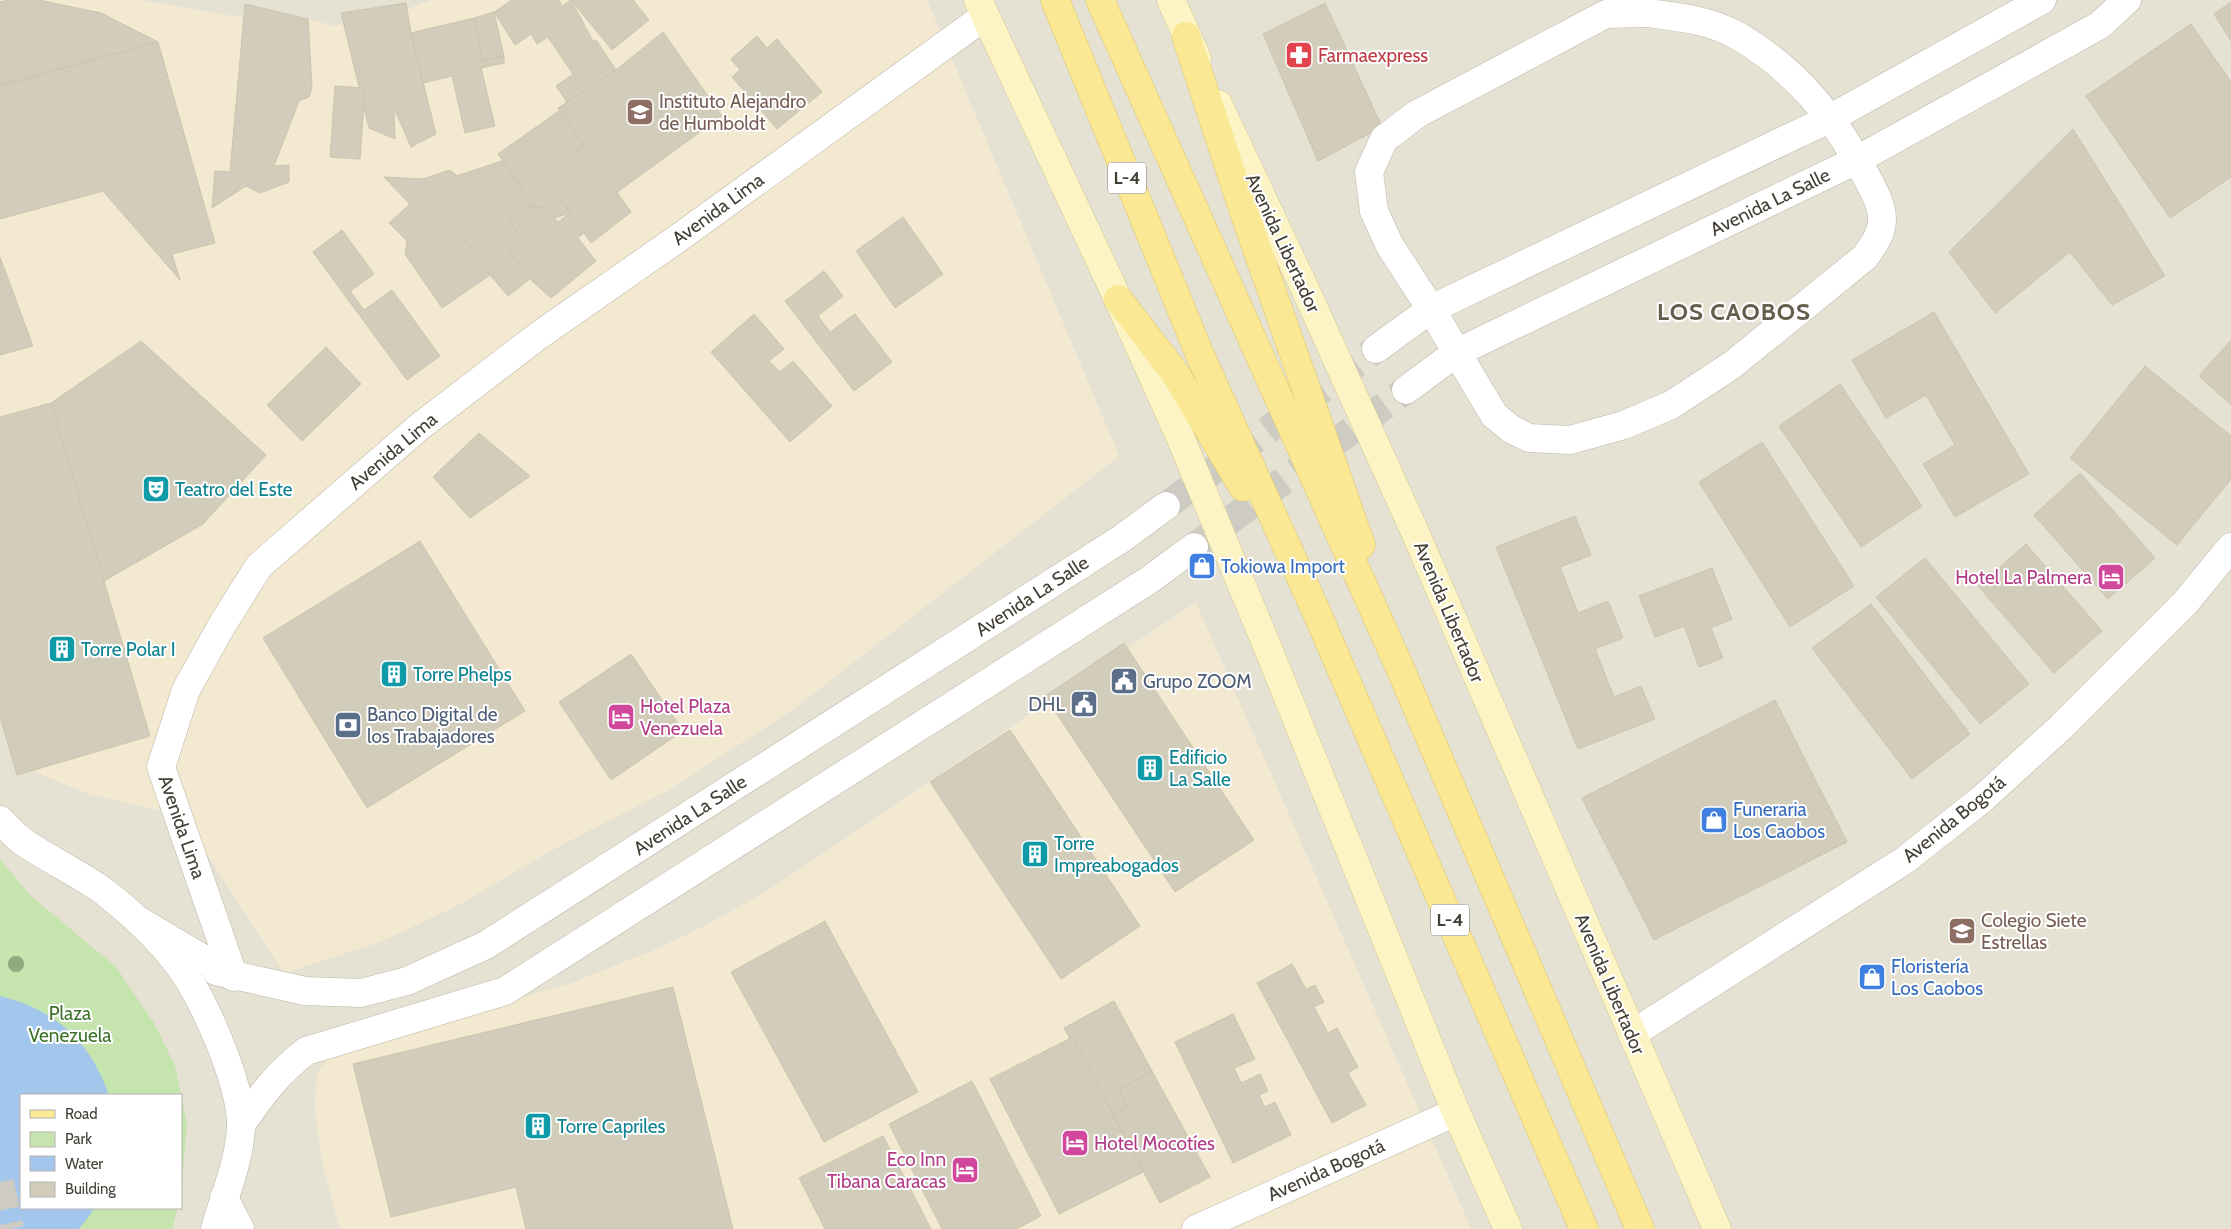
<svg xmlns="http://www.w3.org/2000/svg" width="2231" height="1229" viewBox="0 0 2231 1229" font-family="Cabin,sans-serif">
  <rect width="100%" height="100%" fill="#f1efe5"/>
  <!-- residential -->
  <g fill="#e5e1d3" fill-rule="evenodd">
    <polygon points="139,0 432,0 391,15 333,26 308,19 283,25"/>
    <path d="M927,0H2231V1229H1471L1195,603L766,892L699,929L650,952L572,983L496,1005L315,1105L322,1162L340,1229H0V714L88,794L182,815L284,973L380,942L456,906L561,845L670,789L792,710L1119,456ZM21,1095H181V1208H21Z"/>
  </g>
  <!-- commercial -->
  <g fill="#f3e8d0">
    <polygon points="0,0 139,0 283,25 308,19 333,26 391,15 432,0 927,0 1119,456 792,710 670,789 561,845 456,906 380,942 284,973 182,815 88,794 38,773 18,750 0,714"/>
    <polygon points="1196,603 1471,1229 340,1229 322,1162 315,1105 317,1073 336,1050 572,983 650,952 699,929 766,892"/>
  </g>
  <!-- green -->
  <g fill="#c6e4ae">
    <polygon points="0,859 31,896 116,967 154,1023 175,1066 181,1095 21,1095 21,1208 178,1208 172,1229 0,1229"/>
    <polygon points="181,1096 187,1123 181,1197"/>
  </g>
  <!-- water -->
  <path fill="#a2c6ec" d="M0,996C56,1010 90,1041 109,1095H21V1208H95L79,1229H0Z"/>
  <!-- building -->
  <g fill="#d2ccba" stroke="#cdc4ae">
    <polygon points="7,0 39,0 101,13 158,42 0,85 0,2"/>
    <polygon points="512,0 559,0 562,6 571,0 593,41 586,46 596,40 616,70 567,102 556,86 573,74 548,37 537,44 531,34 515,45 494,12"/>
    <polygon points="571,0 633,0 649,20 612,50"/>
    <polygon points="2231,2 2231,41 2214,14"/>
    <polygon points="406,3 411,33 436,134 411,147 394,108 395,139 369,128 341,13"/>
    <polygon points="1325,3 1382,127 1318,161 1263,34"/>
    <polygon points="245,4 308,19 312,87 309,97 299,101 274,166 289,165 289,182 260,193 246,186 212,208 215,171 230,172"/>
    <polygon points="494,12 504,56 483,61 474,18"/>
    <polygon points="474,18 483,61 504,56 504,63 481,68 495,126 465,133 452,76 423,83 411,33"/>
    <polygon points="2191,24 2231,82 2231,177 2170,218 2086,96"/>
    <polygon points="663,32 722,116 616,193 558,108 616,70"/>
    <polygon points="757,36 767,48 777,39 822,92 777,129 732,77 740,70 731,59"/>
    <polygon points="158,42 215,243 172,254 180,280 103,191 0,219 0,86"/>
    <polygon points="335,86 365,88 360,159 330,157"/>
    <polygon points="559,111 584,146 544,176 570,213 554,218 546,208 535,207 498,154"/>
    <polygon points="2073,129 2165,276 2112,305 2070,252 1995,313 1949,252"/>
    <polygon points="584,146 631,212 591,243 544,176"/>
    <polygon points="502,161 535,207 526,206 508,219 524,242 510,252 530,279 508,296 490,275 423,179 450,170 457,176"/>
    <polygon points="384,177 423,179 490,275 442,308 405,254 407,241 389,223 410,204"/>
    <polygon points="526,206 546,208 558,222 570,213 585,232 578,238 596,261 551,298 530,279 510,252 524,242 508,219"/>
    <polygon points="903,217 943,274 895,308 856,251"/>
    <polygon points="342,230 374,274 350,291 364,310 392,290 440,356 407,380 313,252"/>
    <polygon points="0,257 33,346 0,355"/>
    <polygon points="824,271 843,296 818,316 830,332 855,314 892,362 854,391 785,301"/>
    <polygon points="1934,312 2029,474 1955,517 1923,464 1955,445 1926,395 1886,418 1852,360"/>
    <polygon points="754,314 784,349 769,361 780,372 793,361 832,406 790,442 711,352"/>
    <polygon points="2231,340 2231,405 2199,376"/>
    <polygon points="141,341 266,455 203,524 104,581 51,403"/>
    <polygon points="326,347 361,384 302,441 267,405"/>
    <polygon points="2145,366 2231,436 2231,479 2177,545 2070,458"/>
    <polygon points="1840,384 1922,506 1861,547 1779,426"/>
    <polygon points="51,403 150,736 17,775 0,717 0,417"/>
    <polygon points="479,433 530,476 470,518 433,477"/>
    <polygon points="1762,442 1854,586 1790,627 1699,482"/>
    <polygon points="2080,473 2155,558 2108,599 2034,515"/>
    <polygon points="1575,516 1591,555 1560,567 1578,613 1608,601 1623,638 1595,649 1614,697 1641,686 1655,719 1578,749 1496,547"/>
    <polygon points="420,541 525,711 367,808 263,638"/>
    <polygon points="2026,544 2102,631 2054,673 1978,586"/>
    <polygon points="1925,558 2029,684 1980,724 1876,597"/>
    <polygon points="1712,568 1732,619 1711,628 1723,658 1699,667 1684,626 1655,637 1639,596"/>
    <polygon points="1871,604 1970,734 1912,779 1812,648"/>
    <polygon points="1124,643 1254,840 1175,892 1045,696"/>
    <polygon points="631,654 683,731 611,780 559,702"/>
    <polygon points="1775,700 1847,842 1654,940 1582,798"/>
    <polygon points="1010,730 1140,926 1061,979 930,782"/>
    <polygon points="825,921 918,1092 824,1142 731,972"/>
    <polygon points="1292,964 1306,989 1315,985 1324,1002 1314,1007 1328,1033 1337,1028 1358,1067 1348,1073 1366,1105 1332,1123 1257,983"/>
    <polygon points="673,987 733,1229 526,1229 516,1187 391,1217 353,1064"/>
    <polygon points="1114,1001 1152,1071 1119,1090 1128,1106 1113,1114 1064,1028"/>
    <polygon points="1233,1014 1255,1059 1234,1068 1241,1083 1260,1074 1268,1091 1259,1095 1265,1107 1275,1102 1291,1135 1233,1163 1175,1042"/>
    <polygon points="1073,1037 1143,1172 1059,1214 990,1079"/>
    <polygon points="1152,1071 1210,1177 1160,1203 1113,1114 1128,1106 1119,1090"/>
    <polygon points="972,1081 1041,1216 1016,1229 942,1229 889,1124"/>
    <polygon points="883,1136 931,1229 825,1229 799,1178"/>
  </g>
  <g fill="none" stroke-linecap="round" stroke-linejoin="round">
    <!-- street-tunnel -->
    <g stroke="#ceccc2" stroke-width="28" stroke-dasharray="28 14" stroke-linecap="butt">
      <polyline points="1166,506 1376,349"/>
      <polyline points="1194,547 1406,390"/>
      <polyline points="0,1182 10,1229"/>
    </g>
    <!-- street casing -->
    <g stroke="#bcb7a8" stroke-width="29">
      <g id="street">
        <path d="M1647,13C1679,17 1710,20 1738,36C1795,69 1834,117 1865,174C1872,188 1882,203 1882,219C1882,235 1873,245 1865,257L1732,365L1671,405L1624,425L1570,440L1529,438L1511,429L1494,415L1431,309L1390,246L1374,211L1369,172L1384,139L1417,114L1606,14Z"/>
        <polyline points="1376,349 1431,309 1831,118 2042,0"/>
        <polyline points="1406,390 1456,353 1857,160 2100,25 2127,0"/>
        <path d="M0,820C7,827 14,835 22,841C49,860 79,873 106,893C130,912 155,935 174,959C202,993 241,1082 241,1126C240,1161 224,1196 215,1229"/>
        <polyline points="138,920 234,977 161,767 186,690 222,625 259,566 419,427 538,336 677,239 985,16"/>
        <polyline points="216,971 305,991 361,993 407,981 486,945 1121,539 1166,506"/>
        <polyline points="1632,1034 1905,860 1982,799 2061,727 2185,603 2231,547"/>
        <path d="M241,1125C262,1094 277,1074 306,1051L505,991L1149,580L1194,547"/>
        <polyline points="224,1198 240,1229"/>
        <polyline points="1196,1229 1456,1112"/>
      </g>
    </g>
    <!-- secondary casing -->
    <g stroke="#d0c696" stroke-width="29">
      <g id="secondary">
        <polyline points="978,0 1118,299 1181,439 1267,646 1456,1112 1508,1229"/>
        <polyline points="1171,0 1197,58"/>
        <polyline points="1218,104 1306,291 1414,530 1717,1229"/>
      </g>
    </g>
    <!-- primary casing -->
    <g stroke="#dec766" stroke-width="29">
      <g id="primary">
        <polyline points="1055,0 1200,355 1316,611 1584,1229"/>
        <polyline points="1100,0 1400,668 1640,1229"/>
        <polyline points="1186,36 1245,215 1361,545"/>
        <polyline points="1118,299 1175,373 1243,487"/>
      </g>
    </g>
    <!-- street -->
    <use href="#street" stroke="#fff" stroke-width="28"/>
    <!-- secondary -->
    <use href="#secondary" stroke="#fcf4c4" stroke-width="28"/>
    <!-- primary -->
    <use href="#primary" stroke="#fae895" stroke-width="28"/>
  </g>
  <!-- trees -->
  <circle fill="#8faa7f" cx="16" cy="964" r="8"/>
  <!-- icons -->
  <defs>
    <g id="pharmacy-square" transform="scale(1.4375)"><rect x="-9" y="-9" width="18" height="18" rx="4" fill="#e0444e" stroke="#fff"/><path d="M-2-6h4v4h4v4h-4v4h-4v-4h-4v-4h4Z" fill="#fff"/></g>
    <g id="university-square" transform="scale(1.4375)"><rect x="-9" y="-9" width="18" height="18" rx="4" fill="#8d6e63" stroke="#fff"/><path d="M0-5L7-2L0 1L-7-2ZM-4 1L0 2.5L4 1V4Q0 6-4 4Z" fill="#fff"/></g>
    <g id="theatre-square" transform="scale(1.4375)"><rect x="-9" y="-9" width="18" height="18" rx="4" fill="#0f9aa8" stroke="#fff"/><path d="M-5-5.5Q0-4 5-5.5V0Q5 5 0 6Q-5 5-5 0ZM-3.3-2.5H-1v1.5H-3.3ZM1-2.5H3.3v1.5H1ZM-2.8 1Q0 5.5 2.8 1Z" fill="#fff"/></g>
    <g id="shop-square" transform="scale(1.4375)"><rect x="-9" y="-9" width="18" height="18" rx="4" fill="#3f7fe0" stroke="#fff"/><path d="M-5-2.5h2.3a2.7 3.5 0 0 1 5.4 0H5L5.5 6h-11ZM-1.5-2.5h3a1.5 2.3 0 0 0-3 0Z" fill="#fff"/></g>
    <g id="hotel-square" transform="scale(1.4375)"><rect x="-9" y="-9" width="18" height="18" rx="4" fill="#d1479c" stroke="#fff"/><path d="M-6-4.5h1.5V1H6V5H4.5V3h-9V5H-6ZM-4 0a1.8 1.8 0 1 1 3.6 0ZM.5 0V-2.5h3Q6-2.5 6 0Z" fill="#fff"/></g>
    <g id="building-square" transform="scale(1.4375)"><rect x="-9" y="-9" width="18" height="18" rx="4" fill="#0f9aa8" stroke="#fff"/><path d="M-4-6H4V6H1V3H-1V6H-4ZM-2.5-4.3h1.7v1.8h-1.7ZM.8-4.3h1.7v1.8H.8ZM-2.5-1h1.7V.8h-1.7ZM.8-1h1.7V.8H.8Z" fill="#fff"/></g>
    <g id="civic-square" transform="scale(1.4375)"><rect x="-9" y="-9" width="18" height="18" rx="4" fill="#5c6f8a" stroke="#fff"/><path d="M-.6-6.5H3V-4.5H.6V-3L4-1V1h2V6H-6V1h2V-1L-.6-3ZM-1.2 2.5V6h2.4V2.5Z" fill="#fff"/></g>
    <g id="bank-square" transform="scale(1.4375)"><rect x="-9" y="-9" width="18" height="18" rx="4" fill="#5c6f8a" stroke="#fff"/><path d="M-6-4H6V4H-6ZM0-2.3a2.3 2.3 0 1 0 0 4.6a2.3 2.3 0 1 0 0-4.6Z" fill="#fff"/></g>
    <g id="school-square" transform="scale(1.4375)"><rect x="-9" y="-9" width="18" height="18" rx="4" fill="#8d6e63" stroke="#fff"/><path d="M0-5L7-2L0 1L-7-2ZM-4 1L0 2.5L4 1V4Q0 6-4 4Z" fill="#fff"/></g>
  </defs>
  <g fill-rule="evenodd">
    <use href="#pharmacy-square" x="1299" y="55"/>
    <use href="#university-square" x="640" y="112"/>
    <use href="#theatre-square" x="156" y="489"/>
    <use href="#shop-square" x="1202" y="566"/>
    <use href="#hotel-square" x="2111" y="577"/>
    <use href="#building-square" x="62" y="649"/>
    <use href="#building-square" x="394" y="674"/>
    <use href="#civic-square" x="1124" y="681"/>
    <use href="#civic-square" x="1084" y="704"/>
    <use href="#hotel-square" x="621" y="717"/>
    <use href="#bank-square" x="348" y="725"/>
    <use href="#building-square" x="1150" y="768"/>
    <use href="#shop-square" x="1714" y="820"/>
    <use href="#building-square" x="1035" y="854"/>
    <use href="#school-square" x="1962" y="931"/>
    <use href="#shop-square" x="1872" y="977"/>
    <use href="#building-square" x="538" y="1126"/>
    <use href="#hotel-square" x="1075" y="1143"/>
    <use href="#hotel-square" x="965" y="1170"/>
  </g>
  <g text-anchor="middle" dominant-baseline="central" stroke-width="4" stroke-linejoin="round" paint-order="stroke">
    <!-- shield labels -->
    <g fill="#fff" stroke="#7b7972" stroke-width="1">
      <rect x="1108" y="162.5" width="38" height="31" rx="4"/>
      <rect x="1431" y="904.5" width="38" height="31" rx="4"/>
    </g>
    <g font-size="18" font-weight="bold" fill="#433f35">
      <text x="1127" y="178">L-4</text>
      <text x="1450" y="920">L-4</text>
    </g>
    <!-- health labels -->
    <g font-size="19" fill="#be3a42" stroke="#fff" text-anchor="start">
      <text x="1318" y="55">Farmaexpress</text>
    </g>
    <!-- education labels -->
    <g font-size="19" fill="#785e54" stroke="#fff" text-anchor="start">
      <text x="659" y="101">Instituto Alejandro<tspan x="659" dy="22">de Humboldt</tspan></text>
      <text x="1981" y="920">Colegio Siete<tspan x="1981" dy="22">Estrellas</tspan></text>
    </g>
    <!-- street labels -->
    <g font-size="19" fill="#433f35" stroke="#fff">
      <text transform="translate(1770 202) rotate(-26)">Avenida La Salle</text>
      <text transform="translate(718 209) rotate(-36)">Avenida Lima</text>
      <text transform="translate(1283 243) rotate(65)">Avenida Libertador</text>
      <text transform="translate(393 451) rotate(-40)">Avenida Lima</text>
      <text transform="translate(1032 596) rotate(-33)">Avenida La Salle</text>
      <text transform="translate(1449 612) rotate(67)">Avenida Libertador</text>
      <text transform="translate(690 815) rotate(-33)">Avenida La Salle</text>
      <text transform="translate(1954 819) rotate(-39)">Avenida Bogotá</text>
      <text transform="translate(182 827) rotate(71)">Avenida Lima</text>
      <text transform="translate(1610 984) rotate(67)">Avenida Libertador</text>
      <text transform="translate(1326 1170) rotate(-24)">Avenida Bogotá</text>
    </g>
    <!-- culture labels -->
    <g font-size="19" fill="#0d838f" stroke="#fff" text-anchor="start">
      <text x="175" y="489">Teatro del Este</text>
      <text x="81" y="649">Torre Polar I</text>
      <text x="413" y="674">Torre Phelps</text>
      <text x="1169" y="757">Edificio<tspan x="1169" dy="22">La Salle</tspan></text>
      <text x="1054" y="843">Torre<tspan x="1054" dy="22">Impreabogados</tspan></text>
      <text x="557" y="1126">Torre Capriles</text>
    </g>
    <!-- shop labels -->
    <g font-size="19" fill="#366cbe" stroke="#fff" text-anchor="start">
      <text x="1221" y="566">Tokiowa Import</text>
      <text x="1733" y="809">Funeraria<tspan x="1733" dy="22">Los Caobos</tspan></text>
      <text x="1891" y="966">Floristería<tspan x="1891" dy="22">Los Caobos</tspan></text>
    </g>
    <!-- hotel labels -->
    <g font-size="19" fill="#b23c85" stroke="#fff" text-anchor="end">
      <text x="2092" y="577">Hotel La Palmera</text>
      <text x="640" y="706" text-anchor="start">Hotel Plaza<tspan x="640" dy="22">Venezuela</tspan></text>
      <text x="1094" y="1143" text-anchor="start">Hotel Mocotíes</text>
      <text x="946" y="1159">Eco Inn<tspan x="946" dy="22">Tibana Caracas</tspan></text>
    </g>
    <!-- service labels -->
    <g font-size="19" fill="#4e5e75" stroke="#fff" text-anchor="start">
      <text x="1143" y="681">Grupo ZOOM</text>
      <text x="1065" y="704" text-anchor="end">DHL</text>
      <text x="367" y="714">Banco Digital de<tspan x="367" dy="22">los Trabajadores</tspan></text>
    </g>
    <!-- park labels -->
    <g font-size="19" fill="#3e722b" stroke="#fff">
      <text x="70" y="1013">Plaza<tspan x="70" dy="22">Venezuela</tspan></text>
    </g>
    <!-- district labels -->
    <g font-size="24" font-weight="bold" letter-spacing="1" fill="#665e4c" stroke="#fff">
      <text x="1734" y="311">LOS CAOBOS</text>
    </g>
  </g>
  <!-- legend -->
  <rect x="20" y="1094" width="162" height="115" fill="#ffffff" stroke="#b4b2ae"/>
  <rect x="30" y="1110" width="25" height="8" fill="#fae895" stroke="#b4b2ae"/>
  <text x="65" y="1119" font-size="15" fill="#433f35">Road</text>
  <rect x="30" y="1132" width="25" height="15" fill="#c6e4ae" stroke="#b4b2ae"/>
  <text x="65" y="1144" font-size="15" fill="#433f35">Park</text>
  <rect x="30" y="1156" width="25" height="15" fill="#a2c6ec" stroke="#b4b2ae"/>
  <text x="65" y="1169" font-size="15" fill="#433f35">Water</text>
  <rect x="30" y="1182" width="25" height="15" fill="#d2ccba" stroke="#b4b2ae"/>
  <text x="65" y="1194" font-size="15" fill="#433f35">Building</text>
</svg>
